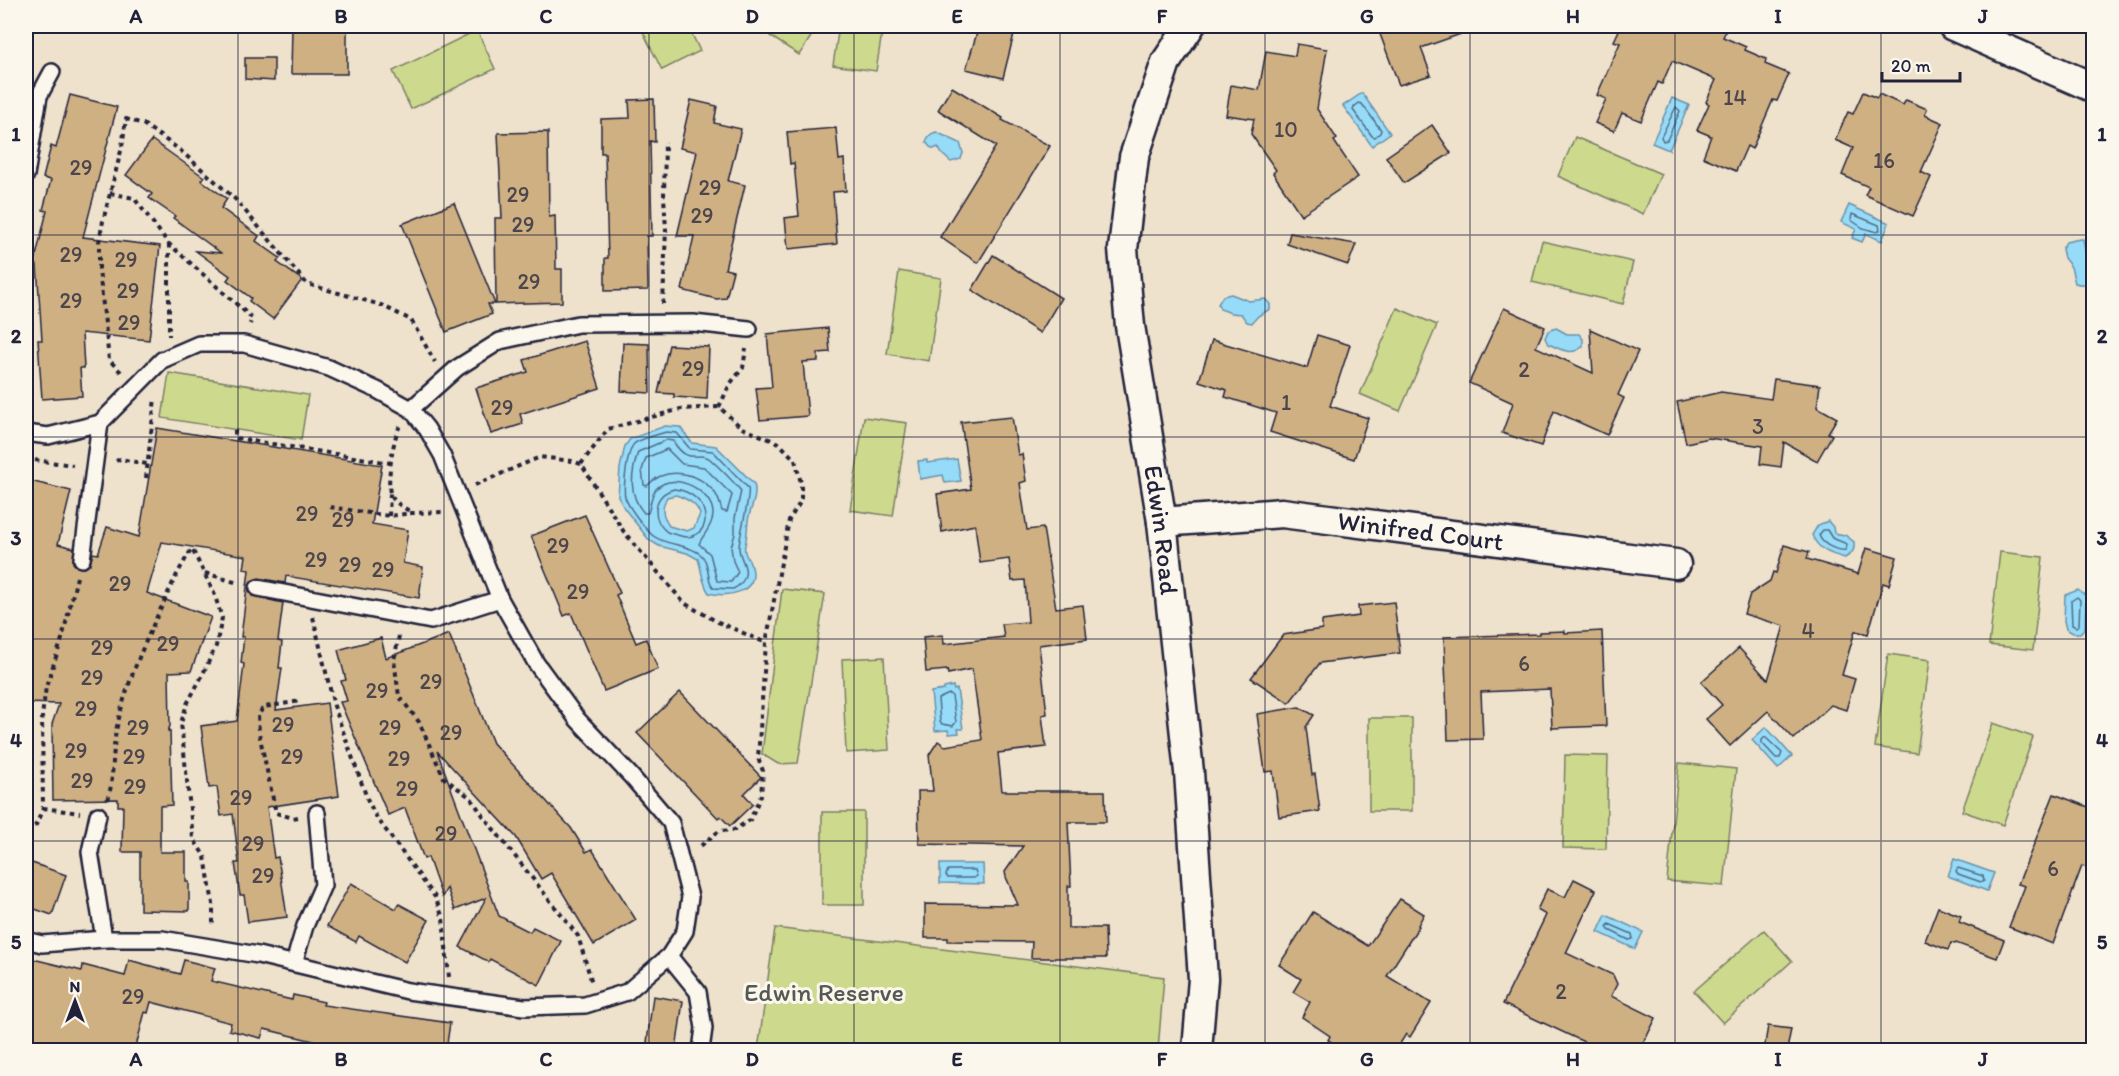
<svg xmlns="http://www.w3.org/2000/svg" width="2119" height="1076" viewBox="0 0 2119 1076" font-family="Itim,sans-serif">
  <rect width="100%" height="100%" fill="#eee2cc"/>
  <filter id="ink" filterUnits="userSpaceOnUse"><feTurbulence type="fractalNoise" baseFrequency=".0167" numOctaves="2"/><feDisplacementMap in="SourceGraphic" scale="12" xChannelSelector="R" yChannelSelector="G"/><feConvolveMatrix kernelMatrix="1 2 1 2 8 2 1 2 1" color-interpolation-filters="sRGB"/></filter>
  <g filter="url(#ink)">
    <!-- green -->
    <g fill="#cdda8d" stroke="#787e64" stroke-width="1.5">
      <polygon points="640,26 688,26 700,51 662,70"/>
      <polygon points="777,26 818,26 799,55 770,36"/>
      <polygon points="839,26 883,26 876,71 833,65"/>
      <polygon points="477,30 495,69 411,109 393,71"/>
      <polygon points="1575,137 1661,174 1643,214 1558,176"/>
      <polygon points="1542,241 1633,262 1623,304 1532,282"/>
      <polygon points="899,271 941,278 929,361 887,354"/>
      <polygon points="1397,308 1437,325 1400,411 1360,394"/>
      <polygon points="169,373 308,395 301,440 162,418"/>
      <polygon points="864,417 907,423 893,516 850,510"/>
      <polygon points="2000,552 2043,557 2033,650 1989,645"/>
      <polygon points="782,589 825,594 798,763 778,764 762,754"/>
      <polygon points="1888,654 1930,660 1917,753 1875,747"/>
      <polygon points="884,657 889,750 846,753 842,659"/>
      <rect x="1369" y="718" width="43" height="93"/>
      <polygon points="1993,723 2033,737 2003,825 1962,811"/>
      <polygon points="1565,755 1608,756 1606,849 1563,848"/>
      <polygon points="1679,763 1736,769 1724,886 1667,881"/>
      <rect x="822" y="812" width="42" height="93"/>
      <polygon points="775,928 1164,977 1158,1050 758,1050"/>
      <polygon points="1764,930 1792,961 1723,1023 1694,991"/>
    </g>
    <!-- water -->
    <g fill="#96dbf8" stroke="#6891ac" stroke-width="1.5" fill-rule="evenodd">
      <polygon points="1362,93 1390,133 1372,146 1343,106"/>
      <polygon points="1672,98 1689,105 1669,150 1652,143"/>
      <path d="M936,132L960,143L963,153L961,159L951,162L942,154L938,147L934,149L930,147L926,142C928,136 930,134 936,132Z"/>
      <polygon points="1849,205 1889,223 1882,241 1866,234 1862,242 1852,238 1856,229 1841,222"/>
      <path d="M2080,239H2083L2090,279C2086,285 2082,285 2075,283L2071,267L2064,258L2062,249L2066,242Z"/>
      <polygon points="1231,294 1249,301 1265,299 1270,304 1270,309 1258,316 1252,323 1247,322 1241,314 1231,313 1220,309 1218,304 1223,296"/>
      <path d="M1556,328L1567,334H1579L1583,339V346C1572,357 1561,349 1548,344L1545,338L1548,331Z"/>
      <path d="M665,426L680,427L692,443L716,446L754,484C758,497 750,508 748,521C747,530 747,537 745,545C743,554 749,559 752,567C759,593 726,598 709,593C702,583 702,571 698,559L687,553L659,546L649,540L624,508L618,496L620,468L625,446L630,439ZM676,495C687,499 696,503 700,514L694,528L687,531L669,526C662,515 661,508 667,497Z"/>
      <polygon points="957,459 961,481 945,483 943,475 920,479 918,461 927,460 927,463"/>
      <path d="M1828,521L1833,527L1834,533L1845,535L1854,542C1855,550 1852,554 1845,558C1830,554 1818,550 1812,535L1818,525Z"/>
      <polygon points="2078,590 2086,596 2085,628 2080,633 2073,633 2066,629 2064,621 2065,595"/>
      <polygon points="953,686 954,690 957,689 963,729 958,729 959,733 949,734 948,730 935,731 931,692 944,690 944,688"/>
      <polygon points="1766,727 1792,756 1778,769 1752,740"/>
      <polygon points="1954,859 1994,873 1987,891 1948,876"/>
      <polygon points="940,864 983,864 984,884 940,883"/>
      <polygon points="1606,915 1643,932 1635,949 1598,932"/>
    </g>
    <g fill="none" stroke-linecap="round" stroke-linejoin="round">
      <!-- shore -->
      <g stroke="#506c87" stroke-width="1.5">
        <polygon points="1359,103 1362,104 1381,130 1380,133 1375,137 1372,136 1353,110 1354,107"/>
        <polygon points="1676,107 1680,111 1667,140 1663,141 1661,137"/>
        <polygon points="1852,214 1879,225 1880,230 1877,232 1863,228 1851,220"/>
        <path d="M666,432L677,433L690,449L713,451L748,488C751,497 739,535 739,548C739,558 748,566 745,575C744,582 739,586 733,589L713,588C706,578 710,561 700,554C686,543 665,546 652,535C644,527 628,507 625,497C623,488 627,449 635,443C643,438 657,435 666,432Z"/>
        <path d="M666,440L673,441C689,467 698,450 710,459C721,469 732,480 741,491L735,518V534L731,547L733,561L738,572L731,582L717,581L710,554L699,544C703,534 712,528 713,515C714,492 675,470 657,488C650,495 651,505 648,513H644C628,495 631,474 638,452Z"/>
        <path d="M667,449L682,464L704,467L732,495L727,512L722,511C720,505 719,498 715,493C699,472 666,465 647,486L644,485L642,470L646,458Z"/>
        <path d="M674,489C712,493 714,537 686,537C680,536 673,534 667,532C651,519 652,495 674,489Z"/>
        <path d="M1823,530H1827L1832,538L1847,544L1846,550C1837,551 1822,545 1819,535Z"/>
        <polygon points="2077,597 2080,600 2079,625 2076,627 2072,625 2071,601"/>
        <polygon points="949,694 952,696 956,722 953,726 942,724 940,722 938,699"/>
        <polygon points="1765,737 1782,753 1780,758 1776,758 1762,743 1762,740"/>
        <polygon points="1958,868 1983,876 1984,881 1981,882 1958,874 1956,871"/>
        <polygon points="948,870 975,870 977,876 974,878 948,878 946,875"/>
        <polygon points="1609,924 1632,934 1633,939 1629,940 1609,930 1607,927"/>
      </g>
    </g>
    <!-- building -->
    <g fill="#cfb083" stroke="#22223b" stroke-width="1.5">
      <polygon points="292,26 347,26 347,74 291,74"/>
      <polygon points="979,26 1016,26 1003,78 966,69"/>
      <polygon points="1377,26 1474,26 1475,29 1421,48 1431,75 1399,85"/>
      <polygon points="1621,26 1728,26 1723,37 1746,47 1745,50 1766,59 1765,64 1789,74 1777,101 1773,100 1752,149 1747,146 1736,171 1703,157 1711,136 1697,130 1709,104 1706,102 1716,80 1672,61 1662,84 1658,82 1641,121 1622,113 1614,131 1595,123 1606,99 1597,95 1620,43 1614,41"/>
      <polygon points="1297,44 1327,49 1317,109 1337,139 1334,141 1358,177 1301,215 1273,173 1276,170 1251,134 1254,119 1226,115 1231,85 1259,90 1266,51 1295,56"/>
      <polygon points="245,58 274,58 274,81 245,79"/>
      <polygon points="952,87 1003,118 1002,120 1050,146 978,263 940,237 996,146 938,110"/>
      <polygon points="1863,92 1877,98 1879,94 1903,105 1906,100 1927,109 1925,115 1943,123 1921,172 1931,177 1913,216 1865,195 1869,187 1842,175 1853,148 1835,140 1848,112 1853,114"/>
      <polygon points="70,95 117,107 83,237 160,246 149,340 82,333 84,368 80,368 82,396 42,399 38,340 42,340 37,265 34,264 47,211 43,210 51,180 43,178 51,146 56,148"/>
      <polygon points="654,99 655,142 650,141 652,236 647,236 648,290 605,291 605,258 608,258 605,153 601,153 601,119 630,118 629,100"/>
      <polygon points="691,100 717,106 714,123 741,129 728,181 745,185 725,269 733,271 726,298 716,299 682,290 694,236 677,236 697,152 680,148"/>
      <polygon points="1432,125 1451,153 1404,183 1386,157"/>
      <polygon points="836,128 839,160 844,159 846,191 833,192 837,244 788,249 785,218 799,216 794,163 790,164 787,132"/>
      <polygon points="548,132 549,217 555,216 556,269 562,269 562,302 496,304 495,218 502,218 498,133"/>
      <polygon points="152,140 204,177 201,180 227,199 221,208 259,236 256,241 280,258 277,262 302,280 273,319 249,301 251,298 227,280 230,276 196,251 221,253 173,218 175,216 149,198 152,194 126,175"/>
      <polygon points="454,203 495,304 488,304 492,314 446,332 402,224"/>
      <polygon points="1290,233 1356,244 1348,265 1287,244"/>
      <polygon points="993,255 1061,298 1040,333 972,290"/>
      <polygon points="1504,308 1545,327 1536,347 1593,373 1590,329 1638,351 1618,395 1624,398 1607,435 1554,411 1541,446 1502,433 1513,403 1469,383"/>
      <polygon points="828,328 830,352 818,353 818,361 803,362 808,416 760,420 756,388 772,387 767,334"/>
      <polygon points="1317,335 1350,345 1330,406 1368,418 1354,459 1270,432 1276,413 1225,397 1227,390 1199,381 1212,340 1307,368"/>
      <polygon points="585,341 600,388 520,414 523,424 491,434 476,388 528,372 524,360"/>
      <polygon points="623,343 649,344 650,393 621,391"/>
      <polygon points="669,345 709,347 707,399 674,397 674,394 658,393"/>
      <polygon points="1774,379 1820,385 1817,407 1837,418 1828,433 1832,435 1817,461 1784,442 1781,467 1760,464 1762,446 1709,438 1686,443 1677,402 1721,392 1771,399"/>
      <polygon points="1012,417 1018,455 1022,454 1026,481 1020,483 1027,530 1043,528 1056,608 1083,605 1087,639 1039,645 1047,714 1042,715 1046,747 998,753 1002,791 1105,791 1106,822 1068,822 1071,886 1068,886 1068,928 1105,928 1106,958 1031,958 1032,942 948,941 948,938 925,938 925,904 1018,905 1006,877 1005,872 1023,846 919,844 918,791 933,791 929,755 938,741 945,746 982,740 972,669 948,674 947,670 926,672 923,637 943,635 944,644 1004,637 1002,624 1028,622 1025,580 1012,581 1009,559 980,563 975,525 942,532 937,494 971,489 961,422"/>
      <polygon points="157,428 382,465 372,524 408,530 403,563 423,567 419,598 286,576 285,583 259,578 251,581 249,586 249,591 252,596 283,603 278,641 282,642 279,668 282,668 276,710 327,703 339,796 267,807 274,858 278,857 287,917 248,922 244,895 240,895 235,863 239,863 233,814 221,816 217,787 209,788 201,726 237,721 244,664 241,663 244,637 241,637 249,570 244,569 246,556 162,542 147,593 211,617 191,671 169,672 170,726 168,731 170,731 172,805 160,806 160,852 186,852 186,882 189,882 189,911 140,910 140,852 122,852 123,806 118,806 118,799 53,800 52,724 59,704 26,703 26,480 71,491 58,544 74,548 73,563 77,567 85,568 90,564 93,553 98,554 107,527 139,537"/>
      <polygon points="585,515 620,593 616,595 636,643 646,639 658,669 604,691 571,613 564,616 531,536"/>
      <polygon points="1784,545 1809,552 1807,559 1858,574 1866,548 1897,557 1889,585 1883,583 1868,634 1855,631 1842,675 1855,679 1846,710 1831,705 1794,739 1768,711 1730,746 1706,719 1722,705 1701,682 1739,648 1768,680 1784,626 1744,614 1750,594 1770,581 1773,572 1776,573"/>
      <polygon points="1394,602 1400,653 1320,663 1289,703 1251,678 1283,635 1322,629 1322,621 1359,616 1358,606"/>
      <polygon points="1565,631 1565,633 1602,631 1606,726 1552,728 1550,689 1481,692 1483,739 1448,740 1444,637 1539,634 1539,632"/>
      <polygon points="449,634 493,743 571,828 586,852 592,849 636,920 594,945 551,873 541,879 516,837 437,751 499,916 530,932 533,927 561,941 539,985 490,959 489,962 460,947 486,898 455,910 447,888 442,897 428,857 424,859 405,808 388,815 340,702 347,701 341,681 346,680 338,650 381,638 386,658"/>
      <polygon points="680,692 761,777 744,794 753,804 730,826 720,816 718,818 637,733"/>
      <polygon points="1299,707 1314,715 1306,727 1312,775 1315,774 1320,811 1279,817 1273,771 1265,772 1257,714"/>
      <polygon points="2054,794 2094,809 2094,870 2082,866 2053,944 2009,927 2025,886 2018,884"/>
      <polygon points="32,863 66,875 52,915 26,906 26,882"/>
      <polygon points="1574,879 1596,890 1566,953 1613,975 1617,984 1611,996 1656,1018 1640,1050 1601,1050 1503,1004 1546,915 1537,910 1547,889 1565,897"/>
      <polygon points="351,883 396,909 399,904 429,920 405,962 359,936 356,942 327,926"/>
      <polygon points="1400,899 1424,914 1418,925 1419,926 1387,976 1431,1003 1410,1037 1406,1034 1396,1050 1345,1050 1328,1040 1330,1036 1302,1017 1310,1002 1293,992 1301,979 1279,965 1313,912 1368,946"/>
      <polygon points="1938,907 1961,916 1959,922 2004,940 1997,958 1956,943 1955,944 1951,943 1948,950 1925,941"/>
      <polygon points="29,958 82,971 83,965 125,976 129,960 180,974 184,960 215,968 211,981 292,1000 293,995 324,1002 323,1005 450,1023 446,1050 329,1050 330,1045 264,1029 261,1038 229,1030 231,1023 151,1002 148,1013 145,1012 135,1050 26,1050 26,973"/>
      <polygon points="653,996 683,1001 676,1050 646,1050"/>
      <polygon points="1768,1026 1791,1029 1787,1050 1764,1050"/>
    </g>
    <g fill="none" stroke-linecap="round" stroke-linejoin="round">
      <!-- lane casing -->
      <g stroke="#22223b" stroke-width="20">
        <g id="lane">
          <polyline points="26,175 39,96 52,72"/>
          <polyline points="411,409 457,368 500,341 578,324 693,323 749,329"/>
          <polyline points="26,433 48,436 100,423 162,360 199,344 244,344 329,368 377,390 411,409 427,429 442,455 500,599 536,663 577,719 631,776 671,823 690,897 685,931 669,956 627,992 585,1005 524,1007 408,991 258,955 162,939 104,939 42,944 26,940"/>
          <polyline points="82,559 100,423"/>
          <polyline points="258,588 431,621 500,599"/>
          <polyline points="98,815 90,852 104,939"/>
          <polyline points="669,956 698,992 704,1028 701,1050"/>
          <polyline points="294,963 305,926 323,885 317,813"/>
        </g>
      </g>
      <!-- street casing -->
      <g stroke="#22223b" stroke-width="33">
        <g id="street">
          <path id="s1" d="M1190,26L1166,62L1134,157L1123,249L1130,326L1162,522L1189,772L1203,979L1197,1050"/>
          <polyline points="1953,26 2094,88"/>
          <path id="s2" d="M1162,522L1282,513L1676,564"/>
        </g>
      </g>
      <!-- path -->
      <g stroke="#22223b" stroke-width="4" stroke-dasharray="4.5 4.5" stroke-linecap="butt">
        <polyline points="110,193 134,198 169,244 252,318 250,324"/>
        <polyline points="169,244 169,336"/>
        <polyline points="663,304 666,229 664,197 665,142"/>
        <polyline points="121,372 109,360 99,269 99,242 103,221 122,147 126,119 143,124 180,150 235,199 307,284 381,305 411,320 435,362"/>
        <polyline points="719,407 730,384 743,368 746,349"/>
        <path d="M400,426C393,437 387,480 390,493C393,502 403,507 411,512"/>
        <polyline points="235,430 235,438 391,463"/>
        <polyline points="26,459 73,465"/>
        <polyline points="116,461 120,459 147,464"/>
        <polyline points="581,464 608,429 681,409 719,407 742,428 779,443 795,460 801,483 801,501 789,520 766,643 758,758 763,771 761,795 750,820 734,830 719,831 698,848"/>
        <polyline points="146,478 155,398"/>
        <polyline points="475,485 540,457 572,461 581,464 624,532 684,603 716,621 766,643"/>
        <polyline points="330,507 389,516 412,513 444,512"/>
        <polyline points="389,516 390,493"/>
        <polyline points="205,573 238,583"/>
        <polyline points="313,617 334,706 368,801 377,818 435,897 443,918 449,977"/>
        <polyline points="399,636 394,660 399,696 419,722 444,778 471,798 484,817 578,936 592,983"/>
        <path d="M108,800C114,777 112,754 116,731C125,687 143,646 162,606C171,586 180,567 192,549L214,593L222,618L216,646L201,678L187,704L181,723L193,838L205,857L213,904V927"/>
        <polyline points="43,808 80,813"/>
        <polyline points="298,817 293,818 276,813 259,733 258,715 264,707 301,701"/>
        <polyline points="26,830 36,825 43,808 42,716 46,687 62,639 77,577"/>
      </g>
      <!-- lane -->
      <use href="#lane" stroke="#fbf7ec" stroke-width="15"/>
      <!-- street -->
      <use href="#street" stroke="#fbf7ec" stroke-width="28"/>
    </g>
  </g>
  <!-- grid -->
  <path fill="none" stroke="#22223b" stroke-width="1.5" stroke-opacity="0.55" d="M238,26V1050M444,26V1050M649,26V1050M854,26V1050M1060,26V1050M1265,26V1050M1470,26V1050M1675,26V1050M1881,26V1050M26,235H2094M26,437H2094M26,639H2094M26,841H2094"/>
  <g text-anchor="middle" dominant-baseline="central" stroke-width="6" stroke-linejoin="round" paint-order="stroke">
    <!-- number labels -->
    <g font-size="22" fill="#4d464d">
      <text x="1735" y="97">14</text>
      <text x="1286" y="129">10</text>
      <text x="1884" y="160">16</text>
      <text x="81" y="167">29</text>
      <text x="710" y="187">29</text>
      <text x="518" y="194">29</text>
      <text x="702" y="215">29</text>
      <text x="523" y="224">29</text>
      <text x="71" y="254">29</text>
      <text x="126" y="259">29</text>
      <text x="529" y="281">29</text>
      <text x="128" y="290">29</text>
      <text x="71" y="300">29</text>
      <text x="129" y="322">29</text>
      <text x="693" y="368">29</text>
      <text x="1524" y="369">2</text>
      <text x="1286" y="402">1</text>
      <text x="502" y="407">29</text>
      <text x="1758" y="426">3</text>
      <text x="307" y="513">29</text>
      <text x="343" y="519">29</text>
      <text x="558" y="545">29</text>
      <text x="316" y="559">29</text>
      <text x="350" y="564">29</text>
      <text x="383" y="569">29</text>
      <text x="120" y="583">29</text>
      <text x="578" y="591">29</text>
      <text x="1808" y="630">4</text>
      <text x="168" y="643">29</text>
      <text x="102" y="647">29</text>
      <text x="1524" y="663">6</text>
      <text x="92" y="677">29</text>
      <text x="431" y="681">29</text>
      <text x="377" y="690">29</text>
      <text x="86" y="708">29</text>
      <text x="283" y="724">29</text>
      <text x="138" y="727">29</text>
      <text x="390" y="727">29</text>
      <text x="451" y="732">29</text>
      <text x="76" y="750">29</text>
      <text x="134" y="756">29</text>
      <text x="292" y="756">29</text>
      <text x="399" y="758">29</text>
      <text x="82" y="780">29</text>
      <text x="135" y="786">29</text>
      <text x="407" y="788">29</text>
      <text x="241" y="797">29</text>
      <text x="446" y="833">29</text>
      <text x="253" y="843">29</text>
      <text x="2053" y="868">6</text>
      <text x="263" y="875">29</text>
      <text x="1561" y="991">2</text>
      <text x="133" y="996">29</text>
    </g>
    <!-- street labels -->
    <g font-size="26" fill="#22223b" stroke="#fbf7ec">
      <text stroke="none"><textPath href="#s1" startOffset="520">Edwin Road</textPath></text>
      <text stroke="none"><textPath href="#s2" startOffset="260">Winifred Court</textPath></text>
    </g>
    <!-- park labels -->
    <g font-size="26" fill="#555954" stroke="#fbf7ec">
      <text x="824" y="992">Edwin Reserve</text>
    </g>
  </g>
  <!-- margin -->
  <rect width="2119" height="1076" fill="none" stroke="#fbf7ec" stroke-width="66"/>
  <!-- north arrow -->
  <g transform="translate(75 1001)" stroke="#fbf7ec" stroke-width="4.5" paint-order="stroke">
  <path d="M0-4.5L10 22L0 15L-10 22Z" fill="#22223b"/>
  <text y="-9" font-size="16" font-weight="bold" text-anchor="middle" fill="#22223b">N</text>
  </g>
  <!-- scale -->
  <path d="M1882 72v9h78v-9" fill="none" stroke="#22223b" stroke-width="3"/>
  <text x="1891" y="72" font-size="18" fill="#22223b" stroke="#fbf7ec" stroke-width="4.5" paint-order="stroke">20 m</text>
  <rect x="33" y="33" width="2053" height="1010" fill="none" stroke="#22223b" stroke-width="2"/>
  <g font-size="20" text-anchor="middle" font-weight="bold" fill="#22223b">
    <text x="136" y="23">A</text>
    <text x="341" y="23">B</text>
    <text x="546" y="23">C</text>
    <text x="752" y="23">D</text>
    <text x="957" y="23">E</text>
    <text x="1162" y="23">F</text>
    <text x="1367" y="23">G</text>
    <text x="1573" y="23">H</text>
    <text x="1778" y="23">I</text>
    <text x="1983" y="23">J</text>
    <text x="16" y="141">1</text>
    <text x="2102" y="141">1</text>
    <text x="16" y="343">2</text>
    <text x="2102" y="343">2</text>
    <text x="16" y="545">3</text>
    <text x="2102" y="545">3</text>
    <text x="16" y="747">4</text>
    <text x="2102" y="747">4</text>
    <text x="16" y="949">5</text>
    <text x="2102" y="949">5</text>
    <text x="136" y="1066">A</text>
    <text x="341" y="1066">B</text>
    <text x="546" y="1066">C</text>
    <text x="752" y="1066">D</text>
    <text x="957" y="1066">E</text>
    <text x="1162" y="1066">F</text>
    <text x="1367" y="1066">G</text>
    <text x="1573" y="1066">H</text>
    <text x="1778" y="1066">I</text>
    <text x="1983" y="1066">J</text>
  </g>
</svg>
